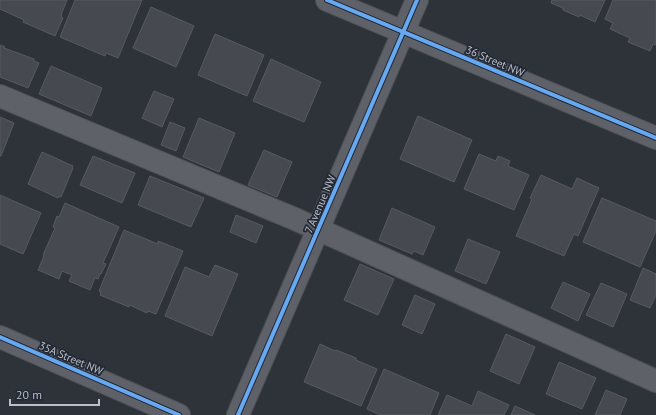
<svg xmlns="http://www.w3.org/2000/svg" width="656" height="415" viewBox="0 0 656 415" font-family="'PT Sans',sans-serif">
  <rect width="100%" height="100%" fill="#2e333a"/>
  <!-- building -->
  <g fill="#464a50" stroke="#575a61">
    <polygon points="1,0 67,0 61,15 62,15 61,17 63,18 55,36 23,22 24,20 0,9 0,3"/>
    <polygon points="75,0 142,0 118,58 106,53 105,56 60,37"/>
    <polygon points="552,0 605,0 595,22 580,15 579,17 563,10 563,8 551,3"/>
    <polygon points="613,0 656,0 656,45 653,44 650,51 628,42 630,38 610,29 613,23 605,19"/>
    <polygon points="151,7 194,26 176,67 133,48"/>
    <polygon points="215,34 264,55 247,96 198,75"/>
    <polygon points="0,45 5,47 4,48 34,59 34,61 39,63 28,88 0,77"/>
    <polygon points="271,59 321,82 304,122 253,101"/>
    <polygon points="51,66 102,88 91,116 39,94"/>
    <polygon points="154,91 174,99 162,127 142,118"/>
    <polygon points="418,116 472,140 454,182 400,159"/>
    <polygon points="0,117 14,123 1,156 0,156"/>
    <polygon points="199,118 235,133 219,172 183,157"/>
    <polygon points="170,122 185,128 176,151 161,145"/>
    <polygon points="264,150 292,162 277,197 248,185"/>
    <polygon points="42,152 73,166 72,168 73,168 61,197 59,196 58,198 28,184"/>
    <polygon points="479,154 496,161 498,156 510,161 508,166 529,175 514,210 464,189"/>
    <polygon points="93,156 135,173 122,203 80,185"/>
    <polygon points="541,175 572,189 577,178 599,188 578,236 574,234 564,256 516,236 532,199 530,198"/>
    <polygon points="150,176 204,198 191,227 138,205"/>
    <polygon points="0,195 41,213 23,254 0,244"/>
    <polygon points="602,198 656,221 656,231 640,267 583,242"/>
    <polygon points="65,203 119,227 103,263 106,264 101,274 100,274 98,279 95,278 90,290 69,281 72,275 62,271 59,279 38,270 44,256 43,255 55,228 53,227 57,216 59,217"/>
    <polygon points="392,208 435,227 423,255 414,251 412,254 379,240"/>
    <polygon points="236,215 263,226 256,243 230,232"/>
    <polygon points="124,230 158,244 158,241 183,251 156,314 148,311 147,313 130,305 129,307 100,295 101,292 99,291"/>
    <polygon points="468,239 500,252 486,284 455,271"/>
    <polygon points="360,264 394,279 378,315 344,300"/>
    <polygon points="215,265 238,274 212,336 165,316 185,267 209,277"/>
    <polygon points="643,268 656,274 656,295 650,308 630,300"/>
    <polygon points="563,282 590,294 578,321 551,308"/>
    <polygon points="601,283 627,294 613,327 586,315"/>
    <polygon points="415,295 435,304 422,334 402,325"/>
    <polygon points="506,334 535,347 519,384 490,371"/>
    <polygon points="320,344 335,351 336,350 356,358 356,360 377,369 361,406 304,382"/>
    <polygon points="559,362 596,378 582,409 546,394"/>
    <polygon points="384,369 439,393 430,415 380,415 367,409"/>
    <polygon points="606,390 627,399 620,415 595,415"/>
    <polygon points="478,391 509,405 504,415 438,415 447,395 472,406"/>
    <polygon points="515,406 535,415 511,415"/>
  </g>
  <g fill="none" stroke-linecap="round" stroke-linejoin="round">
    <!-- minor casing -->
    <g stroke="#4c4f54" stroke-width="24">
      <g id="minor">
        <polyline points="327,0 656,138"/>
        <polyline points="0,96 295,219 656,381"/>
        <polyline points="0,337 179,415"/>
        <polyline points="238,415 417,0"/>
      </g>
    </g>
    <!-- minor -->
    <use href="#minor" stroke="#5e6168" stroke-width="22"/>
    <!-- cycleway casing -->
    <g stroke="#222934" stroke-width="6">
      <g id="cycleway">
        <polyline points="327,0 656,138"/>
        <polyline points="0,337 179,415"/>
        <polyline points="238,415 417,0"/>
      </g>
    </g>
    <!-- cycleway -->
    <use href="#cycleway" stroke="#66a8f1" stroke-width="4"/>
  </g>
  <g text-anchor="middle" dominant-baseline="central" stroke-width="3.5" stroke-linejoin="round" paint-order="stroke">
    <!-- street labels -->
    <g font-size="11" fill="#babfc9" stroke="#222934">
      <text transform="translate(495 61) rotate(23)">36 Street NW</text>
      <text transform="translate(320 204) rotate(-67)">7 Avenue NW</text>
      <text transform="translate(71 358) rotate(23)">35A Street NW</text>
    </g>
  </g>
  <!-- scale -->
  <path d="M10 399v6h89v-6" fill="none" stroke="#babfc9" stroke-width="2"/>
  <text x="16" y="399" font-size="12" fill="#babfc9" stroke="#222934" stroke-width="3" paint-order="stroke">20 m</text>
</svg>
